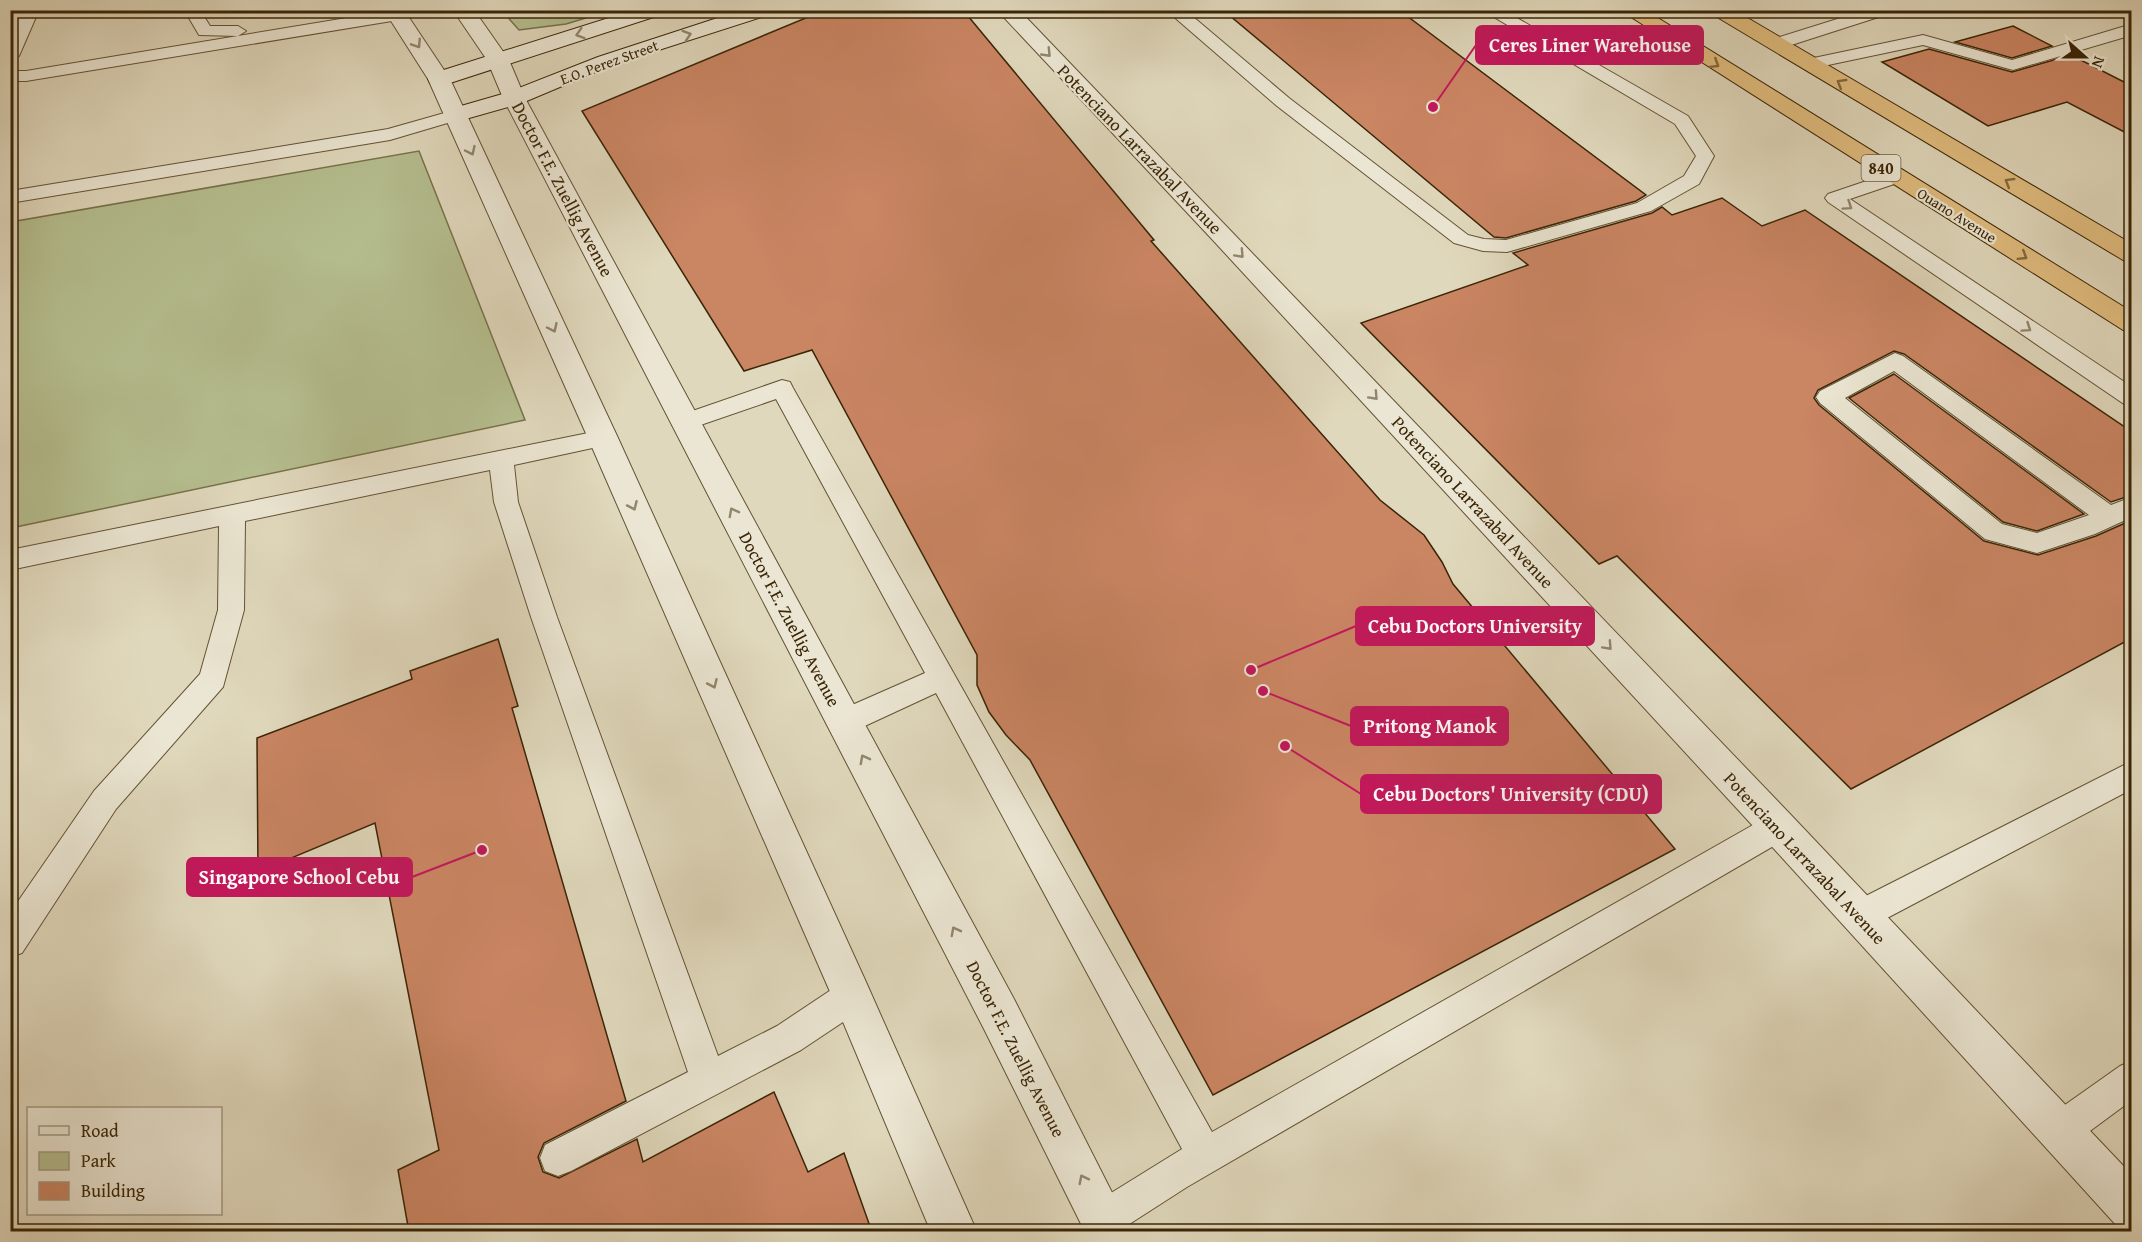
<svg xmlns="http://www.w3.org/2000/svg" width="2142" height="1242" viewBox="0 0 2142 1242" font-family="'Gentium Book Plus',serif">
  <rect width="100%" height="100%" fill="#e0d8bc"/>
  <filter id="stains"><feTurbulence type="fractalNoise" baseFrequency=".00333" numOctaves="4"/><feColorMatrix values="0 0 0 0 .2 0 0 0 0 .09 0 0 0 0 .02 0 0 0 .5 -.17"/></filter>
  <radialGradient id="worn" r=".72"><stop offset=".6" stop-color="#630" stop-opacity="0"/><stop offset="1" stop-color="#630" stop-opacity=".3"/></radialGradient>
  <!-- green -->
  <g fill="#b5be8f" stroke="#78724a" stroke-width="1.5">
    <polygon points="502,11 609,11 566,24 519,30"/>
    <polygon points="419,151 525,420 11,528 11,222"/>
  </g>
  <!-- building -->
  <g fill="#ca8563" stroke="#3a2506" stroke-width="1.5">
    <polygon points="825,10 963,10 1154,240 1151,241 1380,500 1424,535 1442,562 1453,584 1675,849 1213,1095 1030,760 1006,735 989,712 977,685 977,655 812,350 744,371 582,111"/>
    <polygon points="1223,10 1399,10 1646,195 1636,201 1506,238 1494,237"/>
    <polygon points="2013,26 2052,46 2012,58 1955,42"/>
    <polygon points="1929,49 2012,72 2071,55 2132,86 2132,136 2067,102 1988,126 1882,62"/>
    <polygon points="1722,198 1762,226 1805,210 2132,432 2132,495 2111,502 1904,354 1894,351 1818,390 1814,398 1819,405 1984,541 2038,555 2096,536 2132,520 2132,638 1851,789 1617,556 1599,564 1361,323 1528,265 1513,253 1652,213 1662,207 1672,215"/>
    <polygon points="1894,374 2084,514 2037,531 2003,522 1849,398"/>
    <polygon points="498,639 518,706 512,708 626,1101 544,1143 538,1157 543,1172 559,1178 637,1139 643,1162 774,1092 808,1172 844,1153 872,1232 409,1232 398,1170 439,1150 375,823 258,872 257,738 412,679 410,671"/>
  </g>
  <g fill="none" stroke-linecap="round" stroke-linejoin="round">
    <!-- service casing -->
    <g stroke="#645234" stroke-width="2">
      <g id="service">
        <polygon points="23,10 39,10 19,56 10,61 10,36"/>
        <polygon points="191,10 207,10 205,18 210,26 238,26 246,31 238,36 199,35 189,18"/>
        <polygon points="395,10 404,11 406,15 398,20 26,81 10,81 10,71 26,71"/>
        <polygon points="1166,10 1185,10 1289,98 1468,235 1484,239 1506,240 1637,203 1684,176 1696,156 1675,124 1482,10 1503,10 1688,116 1714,156 1699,184 1651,211 1507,252 1483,251 1454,243 1277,106"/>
        <polygon points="1866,10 1893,10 1891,13 1782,48 1770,48 1767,44 1770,40"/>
        <polygon points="2132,24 2132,35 2013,70 1923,45 1809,69 1803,68 1800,64 1803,60 1809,59 1923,35 2012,60"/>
        <polygon points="455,110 461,111 464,115 461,119 390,140 10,203 10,191 388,129"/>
        <polygon points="1896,171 1903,173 1906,177 1903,181 1850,199 2132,387 2132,406 2124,404 1828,202 1825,198 1828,194"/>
        <path d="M1895,353L1903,356L2111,505L2132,497V517L2095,534L2037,553L1985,539L1820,403L1816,397L1820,391ZM1894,371L2089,515L2037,533L2002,524L1845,398Z"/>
        <polygon points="782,380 790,382 793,388 1212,1132 1767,817 1778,813 1789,817 1793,827 1789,837 1187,1187 1117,1232 1090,1232 1084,1219 1090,1206 1182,1149 936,693 854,731 844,734 834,731 830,722 834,713 925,673 776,399 686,430 678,428 674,422 678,416"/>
        <polygon points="603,430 611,432 615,438 611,444 514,465 518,502 557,617 718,1056 777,1026 840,984 852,979 864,984 869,996 864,1008 801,1050 571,1171 558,1176 545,1171 540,1158 545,1145 688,1072 531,617 494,502 490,470 245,521 244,610 223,687 116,809 22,953 10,957 10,913 94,791 200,674 218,610 219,526 10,570 10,550"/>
        <polygon points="2132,761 2132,789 1870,927 1859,931 1848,927 1843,916 1848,905"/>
        <polygon points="2132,1061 2132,1100 2071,1145 2058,1150 2045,1145 2040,1132 2045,1119 2120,1066"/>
      </g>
    </g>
    <!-- minor casing -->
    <g stroke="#645234" stroke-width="2">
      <polygon id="minor" points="997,10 1019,10 1791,815 2132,1175 2132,1231 2116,1225 1765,839 1210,237"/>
    </g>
    <!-- tertiary casing -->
    <g stroke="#645234" stroke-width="2">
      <g id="tertiary">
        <polygon points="384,10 404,10 450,79 618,438 866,982 977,1232 931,1232 838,1010 588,438 428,79"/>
        <polygon points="453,10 474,10 509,60 525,98 1014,999 1132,1232 1085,1232 984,1029 503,98 487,60"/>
      </g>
    </g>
    <!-- secondary casing -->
    <g stroke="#3a2506" stroke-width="2">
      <g id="secondary">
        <polygon points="634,10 666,10 663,14 447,84 439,85 431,84 428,79 431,74"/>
        <polygon points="742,10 774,10 771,14 612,65 522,103 455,122 447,120 444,115 447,110 506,93 598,57"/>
      </g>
    </g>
    <!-- trunk casing -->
    <g stroke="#3a2506" stroke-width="2">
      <g id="trunk">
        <polygon points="1620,10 1645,10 2132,312 2132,333 2123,330"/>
        <polygon points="1709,10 1734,10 2132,244 2132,263 2123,260 1712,14"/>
      </g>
    </g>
    <!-- service -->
    <use href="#service" fill="#ebe6d3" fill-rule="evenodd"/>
    <!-- minor -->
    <use href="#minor" fill="#ebe6d3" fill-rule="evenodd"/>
    <!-- tertiary -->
    <use href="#tertiary" fill="#ebe6d3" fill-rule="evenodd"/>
    <!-- secondary -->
    <use href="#secondary" fill="#ebe6d3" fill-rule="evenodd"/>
    <!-- trunk -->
    <use href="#trunk" fill="#e0bc7e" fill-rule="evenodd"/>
  </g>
  <!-- one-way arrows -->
  <defs><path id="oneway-chevron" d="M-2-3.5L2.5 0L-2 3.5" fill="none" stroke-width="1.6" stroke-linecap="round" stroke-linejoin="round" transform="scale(1.5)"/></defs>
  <g stroke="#92866c">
    <use href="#oneway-chevron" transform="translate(580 34) rotate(163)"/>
    <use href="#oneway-chevron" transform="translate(687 35) rotate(-18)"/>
    <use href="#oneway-chevron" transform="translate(417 44) rotate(57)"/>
    <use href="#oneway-chevron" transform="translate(1047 53) rotate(46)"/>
    <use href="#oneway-chevron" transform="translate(471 151) rotate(65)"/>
    <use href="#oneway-chevron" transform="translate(1848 206) rotate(34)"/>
    <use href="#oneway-chevron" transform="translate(1240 254) rotate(47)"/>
    <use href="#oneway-chevron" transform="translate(553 328) rotate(65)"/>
    <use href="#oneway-chevron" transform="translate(2027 328) rotate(34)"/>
    <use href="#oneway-chevron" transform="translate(1374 396) rotate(47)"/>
    <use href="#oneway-chevron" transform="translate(633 506) rotate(66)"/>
    <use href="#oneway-chevron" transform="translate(733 512) rotate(-118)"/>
    <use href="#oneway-chevron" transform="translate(1608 646) rotate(47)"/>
    <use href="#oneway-chevron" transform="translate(713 684) rotate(66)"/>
    <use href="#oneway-chevron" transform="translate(864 759) rotate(-118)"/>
    <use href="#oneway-chevron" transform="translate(955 931) rotate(-118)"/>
    <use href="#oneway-chevron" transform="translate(1083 1179) rotate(-117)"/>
  </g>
  <g stroke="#85693c">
    <use href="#oneway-chevron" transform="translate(1715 64) rotate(32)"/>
    <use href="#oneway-chevron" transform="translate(1841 83) rotate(-149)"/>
    <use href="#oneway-chevron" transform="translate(2009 182) rotate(-149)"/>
    <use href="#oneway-chevron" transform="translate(2023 256) rotate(32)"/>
  </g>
  <g text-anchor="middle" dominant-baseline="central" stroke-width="4.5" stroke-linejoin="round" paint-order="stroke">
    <!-- far-street labels -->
    <g font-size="15" fill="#3a2506" stroke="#ebe6d3">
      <text transform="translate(609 62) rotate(-20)">E.O. Perez Street</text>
      <text transform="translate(1957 215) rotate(32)">Ouano Avenue</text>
    </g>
    <!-- shield labels -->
    <rect fill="#ebe6d3" stroke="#6f5f44" stroke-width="1.5" x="1861.5" y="155" width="39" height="26" rx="4.5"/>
    <g font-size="16" font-weight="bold" fill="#3a2506">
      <text x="1881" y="168">840</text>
    </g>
    <!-- street labels -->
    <g font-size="18" fill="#3a2506" stroke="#ebe6d3">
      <text transform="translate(1140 149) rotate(46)">Potenciano Larrazabal Avenue</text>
      <text transform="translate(563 189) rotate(62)">Doctor F.E. Zuellig Avenue</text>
      <text transform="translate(1473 502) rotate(47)">Potenciano Larrazabal Avenue</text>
      <text transform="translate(790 619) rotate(62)">Doctor F.E. Zuellig Avenue</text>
      <text transform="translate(1805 858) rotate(47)">Potenciano Larrazabal Avenue</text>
      <text transform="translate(1016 1049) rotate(63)">Doctor F.E. Zuellig Avenue</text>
    </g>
  </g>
  <!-- callouts -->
  <path fill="none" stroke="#c2185b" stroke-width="2" d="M1433 107L1476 45M1251 670L1356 626M1263 691L1351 726M1285 746L1361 794M482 850L412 877"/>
  <g fill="#c2185b" stroke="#ebe6d3" stroke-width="2">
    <circle cx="1433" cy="107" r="6"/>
    <circle cx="1251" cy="670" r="6"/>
    <circle cx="1263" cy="691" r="6"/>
    <circle cx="1285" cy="746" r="6"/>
    <circle cx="482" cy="850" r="6"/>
  </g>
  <g fill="#c2185b" stroke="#c2185b" stroke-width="2">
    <rect x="1476" y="26" width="227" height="38" rx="6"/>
    <rect x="1356" y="607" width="238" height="38" rx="6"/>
    <rect x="1351" y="707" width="157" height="38" rx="6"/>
    <rect x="1361" y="775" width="300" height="38" rx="6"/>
    <rect x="187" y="858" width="225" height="38" rx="6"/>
  </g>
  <g font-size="20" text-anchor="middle" font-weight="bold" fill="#fff">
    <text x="1590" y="52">Ceres Liner Warehouse</text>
    <text x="1475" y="633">Cebu Doctors University</text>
    <text x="1430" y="733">Pritong Manok</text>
    <text x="1511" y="801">Cebu Doctors' University (CDU)</text>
    <text x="299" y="884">Singapore School Cebu</text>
  </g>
  <!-- margin -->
  <rect width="2142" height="1242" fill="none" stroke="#e0d8bc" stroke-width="36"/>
  <rect x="12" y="12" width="2118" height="1218" fill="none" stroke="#3a2506" stroke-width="3"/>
  <rect x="18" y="18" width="2106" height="1206" fill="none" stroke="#3a2506" stroke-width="1.5"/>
  <!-- legend -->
  <rect x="27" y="1107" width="195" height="108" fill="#ebe6d3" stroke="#a49981" stroke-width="1.5"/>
  <rect x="39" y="1126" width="30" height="9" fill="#ebe6d3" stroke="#a49981" stroke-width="1.5"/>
  <text x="81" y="1137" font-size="18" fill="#3a2506">Road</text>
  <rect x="39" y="1152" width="30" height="18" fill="#b5be8f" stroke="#a49981" stroke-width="1.5"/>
  <text x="81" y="1167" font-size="18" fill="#3a2506">Park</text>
  <rect x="39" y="1182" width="30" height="18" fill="#ca8563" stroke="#a49981" stroke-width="1.5"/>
  <text x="81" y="1197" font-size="18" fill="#3a2506">Building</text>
  <!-- north arrow -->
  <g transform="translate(2085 57) rotate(111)" stroke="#ebe6d3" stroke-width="4.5" paint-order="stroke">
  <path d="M0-4.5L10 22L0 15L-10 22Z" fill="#3a2506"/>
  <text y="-9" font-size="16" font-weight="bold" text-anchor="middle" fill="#3a2506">N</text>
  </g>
  <rect width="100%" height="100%" filter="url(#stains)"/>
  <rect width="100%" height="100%" fill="url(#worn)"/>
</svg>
